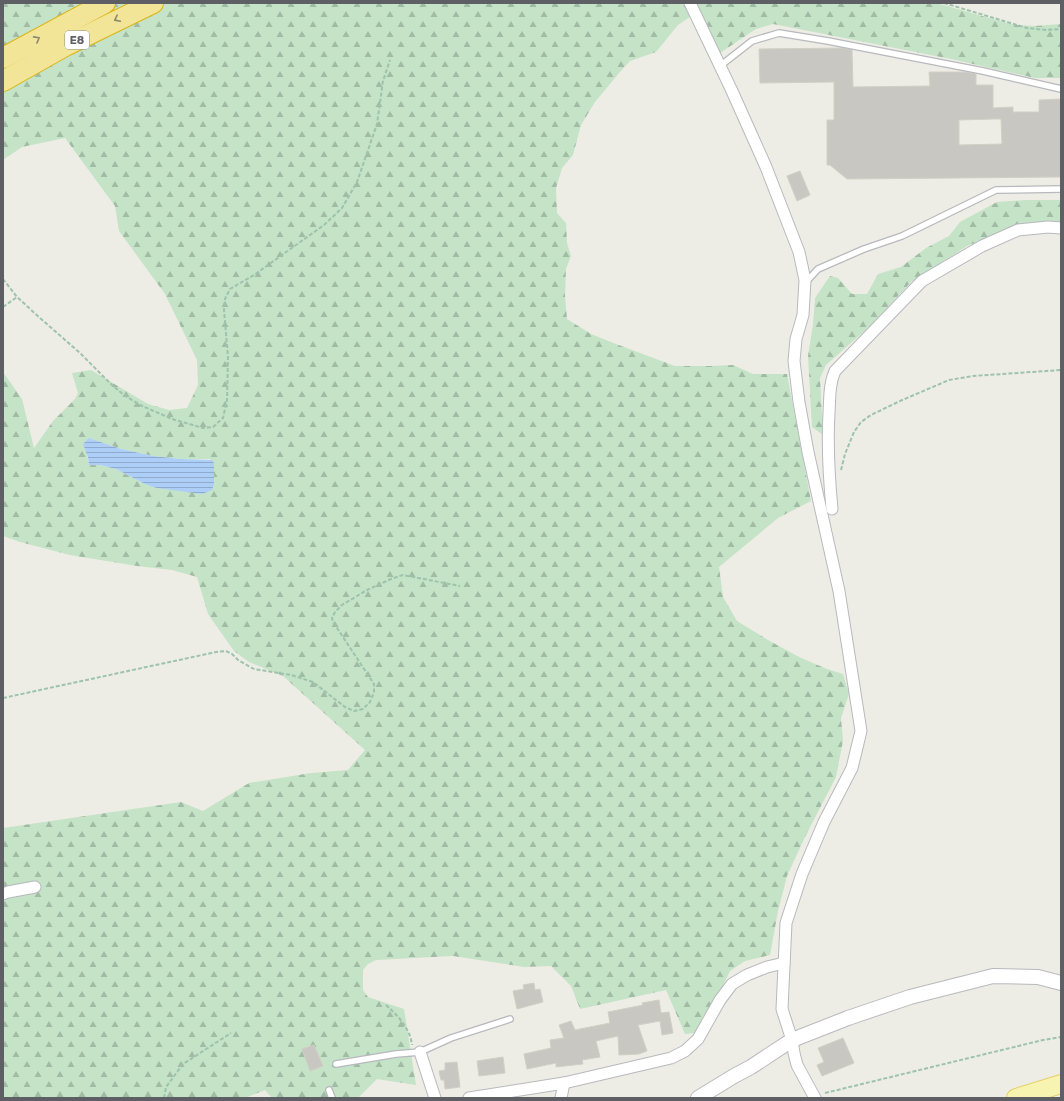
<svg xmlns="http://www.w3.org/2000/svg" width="1064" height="1101" viewBox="0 0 1064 1101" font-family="Rubik,sans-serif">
  <defs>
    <pattern id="forest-firs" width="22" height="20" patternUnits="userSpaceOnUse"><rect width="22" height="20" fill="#c4e3c7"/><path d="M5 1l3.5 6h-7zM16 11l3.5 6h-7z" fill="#a2bba5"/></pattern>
    <pattern id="water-rules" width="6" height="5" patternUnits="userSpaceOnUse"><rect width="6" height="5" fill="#accef7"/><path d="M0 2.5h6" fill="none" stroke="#8faacc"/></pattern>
  </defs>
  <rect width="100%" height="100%" fill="#eeede5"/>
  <!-- forest -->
  <g fill="url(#forest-firs)" fill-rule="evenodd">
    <path d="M3,3H936L1014,25L1035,26L1061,24V78H1035L951,59L773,24L756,29L720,53L700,10L678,25L656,52L630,61L619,73L595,102L581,125L573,155L562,168L556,188L557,213L566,223L567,243L571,256L566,269L565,296L567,319L591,334L616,344L675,366H710L733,365L753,374H787L811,501L778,518L719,567L723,597L737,621L768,640L799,657L827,669L843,674L849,694L841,718L843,741L836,777L805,837L787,876L778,911L770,955L745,961L730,971L702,1028L695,1033L685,1034L666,990L580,1009L571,986L551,966L524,967L453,956L376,960L368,964L363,970V990L368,997L404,1009L416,1085L377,1079L358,1098H272L265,1090L245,1098H3V828L181,802L203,811L249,783L311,773L348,770L365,750L283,676L249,662L234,651L208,614L197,577L172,570L137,566L70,555L20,542L3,536V372L22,399L34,448L53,421L75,399L78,393L72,373L91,370L148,404L169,410L187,408L198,385L197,360L165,294L119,231L115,206L65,138L22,147L3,160ZM89,438L121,449L153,456L181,459H210L214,463L213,477L202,494L147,485L116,469L100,465H89L87,453Z"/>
    <polygon points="1025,200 1061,200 1061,223 1017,226 967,246 911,282 869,327 826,365 820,378 823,435 812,427 808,356 813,324 815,298 830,276 838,278 852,294 867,294 878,274 901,267 926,248 949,236 960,222 997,202"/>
  </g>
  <!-- water -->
  <polygon fill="url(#water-rules)" points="89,438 121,449 153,456 181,459 212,460 214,463 214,484 212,490 202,494 157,488 147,485 116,469 100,465 89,465 88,457 83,444"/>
  <!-- building -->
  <g fill="#c9c7c2" stroke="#d2cfc4" fill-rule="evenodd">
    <path d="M842,48L852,50L853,87L930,86L929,72H964L976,74V85H993V108L1013,107V112H1039V100L1061,99V177L847,179L830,165H827V120H834V82L760,83L759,49ZM994,119H1001L1002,144L959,145V120Z"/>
    <polygon points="800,171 810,195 797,201 787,176"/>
    <polygon points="534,983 535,990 540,989 543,1002 517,1009 513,991 524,989 523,985"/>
    <polygon points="659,1000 661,1013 669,1012 673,1033 662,1035 660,1021 638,1025 647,1051 639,1054 619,1055 618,1036 596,1041 600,1057 582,1060 583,1064 556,1067 556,1063 527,1069 524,1054 551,1048 550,1040 564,1038 559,1025 571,1021 575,1030 610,1023 608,1012 643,1005 642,1003"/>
    <polygon points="843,1038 854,1063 822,1076 817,1065 824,1062 818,1048"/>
    <polygon points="314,1045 323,1066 310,1071 302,1049"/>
    <polygon points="503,1057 505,1073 479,1076 477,1061"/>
    <polygon points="457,1062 460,1087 445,1089 444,1080 441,1080 439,1071 445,1070 445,1063"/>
  </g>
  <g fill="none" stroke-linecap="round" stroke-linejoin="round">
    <!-- service casing -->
    <g stroke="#b7b9be" stroke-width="8">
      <g id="service">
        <polyline points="720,66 752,41 779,33 828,41 983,71 1061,89"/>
        <polyline points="806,282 818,269 864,249 902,236 996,190 1061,189"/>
        <polyline points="336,1064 396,1054 420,1052 451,1038 510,1019"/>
        <polyline points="329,1090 332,1098"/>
      </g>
    </g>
    <!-- minor casing -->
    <g stroke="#b7b9be" stroke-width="13">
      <g id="minor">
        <polyline points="690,3 732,91 766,167 799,252 805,280 803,315 796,339 794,361 799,402 808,452 839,591 861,731 852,768 824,822 802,874 786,923 782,1009 792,1040 794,1053 797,1065 815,1098"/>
        <path d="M832,509C829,477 827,446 829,413C830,398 829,384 835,371L922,281L982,246L1018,230L1048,227L1061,228"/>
        <polyline points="3,894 8,892 35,887"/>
        <polyline points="420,1052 435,1098"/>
        <polyline points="469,1098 564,1083 671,1058 685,1051 698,1039 720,1000 732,984 747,975 767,967 784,963"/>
        <polyline points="561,1098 564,1083"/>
      </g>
    </g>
    <!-- tertiary casing -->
    <g stroke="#b7b9be" stroke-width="16">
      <polyline id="tertiary" points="698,1098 734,1076 751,1067 792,1040 848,1018 910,997 993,976 1038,977 1061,983"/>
    </g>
    <!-- primary casing -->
    <g stroke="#e4cf68" stroke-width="20">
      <polyline id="primary" points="1016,1098 1061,1084"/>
    </g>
    <!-- motorway casing -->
    <g stroke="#ddb416" stroke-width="22">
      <g id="motorway">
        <polyline points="3,58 105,3"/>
        <polyline points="3,81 65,46 153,3"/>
      </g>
    </g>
    <!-- path -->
    <g stroke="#9ec3ac" stroke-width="2" stroke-dasharray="4 2" stroke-linecap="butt">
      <polyline points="944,3 1027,28 1046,30 1061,29"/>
      <polyline points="3,279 17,297 40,318 80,353 112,385 124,395 140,405 172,419 203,428 213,427 223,418 227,400 228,357 224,310 225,299 230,289 254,275 324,225 342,208 357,182 377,124 383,81 390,60"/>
      <polyline points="3,307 17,297"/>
      <polyline points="841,470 845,454 854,432 861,422 871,415 900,401 949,380 973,376 1061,370"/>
      <polyline points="3,698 216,652 226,651 232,654 238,660 254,669 291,675 313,682 345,707 354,711 363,709 370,702 374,692 374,684 333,622 332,618 335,612 342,605 367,590 391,579 403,575 460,586"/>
      <path d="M386,1005C398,1016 410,1028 412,1045"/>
      <polyline points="825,1093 1043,1040 1061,1037"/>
      <polyline points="164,1098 166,1087 183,1064 231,1033"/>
    </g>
    <!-- service -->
    <use href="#service" stroke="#fff" stroke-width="5.5"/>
    <!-- minor -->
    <use href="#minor" stroke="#fff" stroke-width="11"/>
    <!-- tertiary -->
    <use href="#tertiary" stroke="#fff" stroke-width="14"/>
    <!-- primary -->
    <use href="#primary" stroke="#f7f3b1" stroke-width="18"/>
    <!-- motorway -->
    <use href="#motorway" stroke="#f3e597" stroke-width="20"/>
  </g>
  <!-- one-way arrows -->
  <defs><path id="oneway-chevron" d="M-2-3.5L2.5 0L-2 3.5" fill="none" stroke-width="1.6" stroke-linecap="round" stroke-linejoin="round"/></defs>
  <g stroke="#8a8773">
    <use href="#oneway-chevron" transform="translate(117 19) rotate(153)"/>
    <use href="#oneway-chevron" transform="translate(37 39) rotate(-29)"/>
  </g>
  <g text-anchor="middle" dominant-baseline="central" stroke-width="3" stroke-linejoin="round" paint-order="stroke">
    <!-- shield labels -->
    <rect fill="#fff" stroke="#8e8f92" stroke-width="1" x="65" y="31" width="24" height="18" rx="3"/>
    <g font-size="11" font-weight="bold" fill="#5d5f64">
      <text x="77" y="40">E8</text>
    </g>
  </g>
  <!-- border -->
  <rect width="1064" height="1101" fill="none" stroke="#5d5f64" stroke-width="8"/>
</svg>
